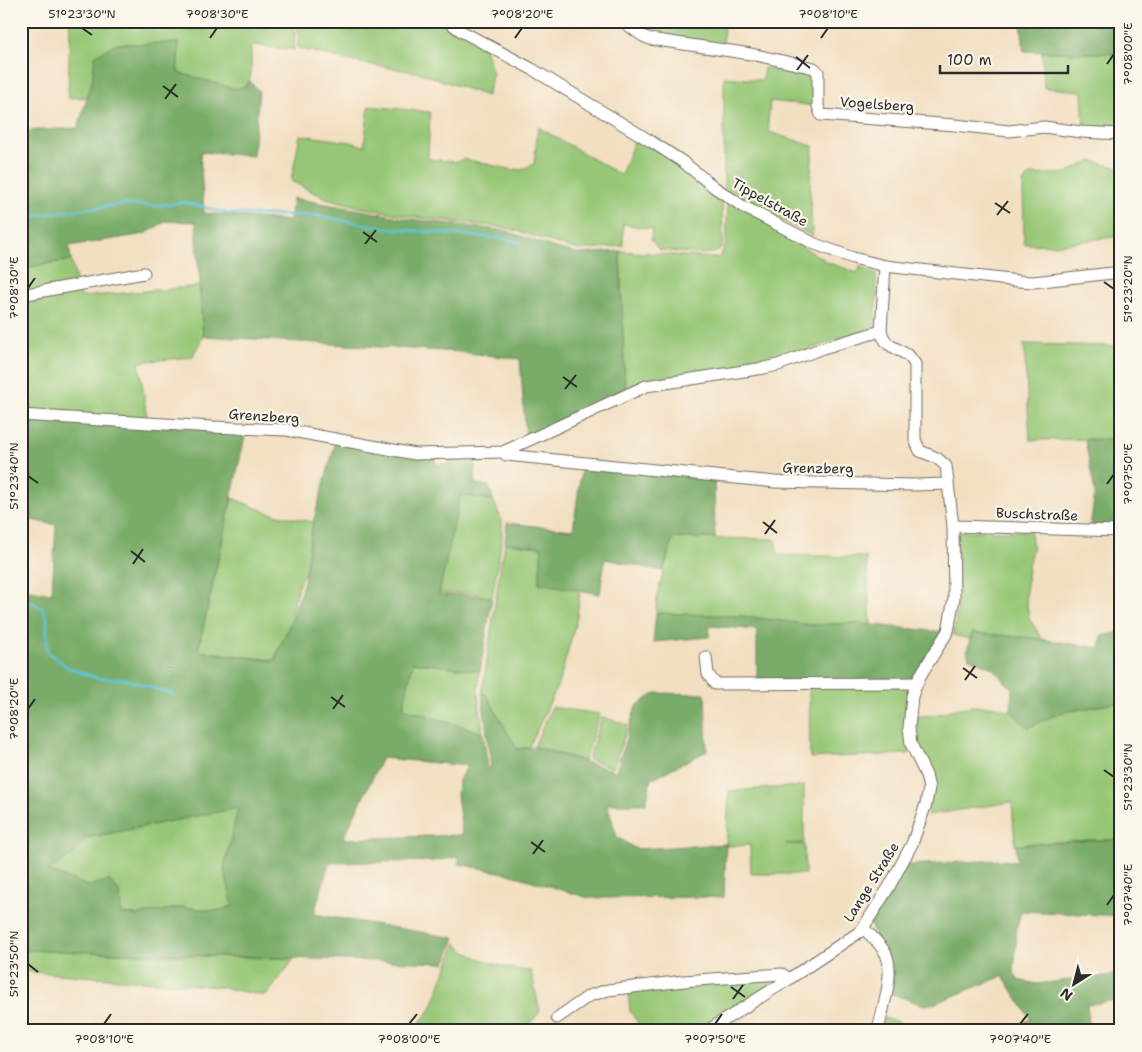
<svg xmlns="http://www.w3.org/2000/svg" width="1142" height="1052" viewBox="0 0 1142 1052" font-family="'Shantell Sans',sans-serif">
  <rect width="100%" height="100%" fill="#fbf7ec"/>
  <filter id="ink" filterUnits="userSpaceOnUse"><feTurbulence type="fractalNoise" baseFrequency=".02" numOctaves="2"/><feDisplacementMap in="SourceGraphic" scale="10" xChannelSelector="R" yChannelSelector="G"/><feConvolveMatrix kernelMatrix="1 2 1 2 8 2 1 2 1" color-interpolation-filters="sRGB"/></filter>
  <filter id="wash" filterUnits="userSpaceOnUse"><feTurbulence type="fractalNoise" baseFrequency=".0096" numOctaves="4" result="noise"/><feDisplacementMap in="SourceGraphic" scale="20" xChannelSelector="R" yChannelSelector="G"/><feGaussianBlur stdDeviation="1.12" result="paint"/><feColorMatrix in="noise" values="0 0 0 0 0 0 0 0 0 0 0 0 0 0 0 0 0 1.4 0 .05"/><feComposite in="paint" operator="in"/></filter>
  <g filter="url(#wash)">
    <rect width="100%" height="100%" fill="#f2dfc1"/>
    <!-- green -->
    <g fill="#97c776" stroke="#617950">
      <path d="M70,21H295L294,50L254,45L251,48C251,57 253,81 246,86C234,95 192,76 178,72V43L115,44L95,57L92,82L87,97L68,98Z"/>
      <polygon points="298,21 443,21 485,48 493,73 487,96 421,73 355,62 298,48"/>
      <polygon points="661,21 724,21 723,48 660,39"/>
      <polygon points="1042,52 1121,54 1121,132 1084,130 1082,91 1044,88"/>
      <polygon points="773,62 813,72 816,106 770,101 768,122 769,132 813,146 810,187 812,236 724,189 724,77 762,80 764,68 773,69"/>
      <path d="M369,106L430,112L428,159L456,162L463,159L514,170L516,169L521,170L534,164L538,127L621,175L636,136L655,147L722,197L723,243C722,247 720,250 716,252C705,256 672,251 659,250L651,239L652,229L623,224V246L578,250L507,228L414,217L359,207L323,197L291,181L300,135L351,142L364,146Z"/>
      <polygon points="1091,161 1121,168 1121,236 1055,245 1024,244 1023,183 1030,175 1066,173"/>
      <polygon points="728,201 786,233 802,247 824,259 824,261 858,273 860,266 876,275 877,299 874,327 774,362 717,372 660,377 646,380 625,388 620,251 713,258 720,257 726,244"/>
      <polygon points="71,260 77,283 21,292 21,270 39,265"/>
      <polygon points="199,286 203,337 192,357 139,362 147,418 21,414 21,297 78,287 81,297"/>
      <polygon points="1024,344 1121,346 1121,443 1102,439 1030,440"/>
      <polygon points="460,495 493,500 502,521 502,539 492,597 469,593 439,593"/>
      <polygon points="232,498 269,513 313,522 305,572 300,580 291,614 293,618 274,660 198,651"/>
      <path d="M956,531H1030L1033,546L1028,566L1026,597L1029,618L1042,639L972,633L970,639L953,635C961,601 957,566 956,531Z"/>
      <polygon points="673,538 775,539 778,555 866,557 871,625 853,623 812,625 742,616 656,613 657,595"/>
      <polygon points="505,543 542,547 539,583 580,590 577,617 563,669 557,687 529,747 517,749 486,694 482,694 499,576"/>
      <polygon points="413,662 479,671 478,694 483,733 403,708"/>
      <polygon points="809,686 909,686 906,735 909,754 810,758"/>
      <polygon points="1121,702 1121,840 1090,840 1015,845 1012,802 927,815 931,799 916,749 913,717 935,715 950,710 971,706 995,706 1011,711 1028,728 1059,713"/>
      <polygon points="552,707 600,714 584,761 534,746"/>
      <polygon points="602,717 628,725 613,768 588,759"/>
      <polygon points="804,786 804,843 786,844 804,844 805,874 751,874 750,845 726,846 729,791"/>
      <polygon points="239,807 224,868 233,906 217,911 183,907 138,915 120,914 120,893 89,886 46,871 71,856 86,838"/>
      <path d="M456,943C464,957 514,971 531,971L540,1012L524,1029L525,1031H413L431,1009Z"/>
      <polygon points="21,950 294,959 266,996 219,987 21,971"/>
      <polygon points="773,977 772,983 699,1031 643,1031 630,1011 628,989"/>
      <polygon points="884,1018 904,1024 902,1028 908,1031 882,1031"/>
    </g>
    <!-- forest -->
    <g fill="#79ac67" stroke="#526c49" fill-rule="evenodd">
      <polygon points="1021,21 1121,21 1121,54 1024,51"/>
      <polygon points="179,43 177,72 236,89 246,86 250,81 259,91 253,156 200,152 204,213 290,221 293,198 410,219 507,231 552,247 579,254 620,251 625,388 526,437 520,359 461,352 203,336 196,222 166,221 145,234 69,246 71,260 39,265 21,270 21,131 78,128 92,81 95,56 115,44"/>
      <path d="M21,418L246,431L198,651L274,661L294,614L304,581L313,522L336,441L435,457V464H449L450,456L475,455V484L489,486L493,500L460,495L439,595H468L492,598L480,671L413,662L403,708L483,733L488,768H491L482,694H486L517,749L534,747L616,771L636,706L656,693L705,694L707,751L651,779L646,804H607L617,837L636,849L726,844L724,897L589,898L509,874L458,864L460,857L434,861L329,863L314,914L455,938L445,963L21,950V589L52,593L56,525L21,518ZM382,758L468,766C466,769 463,772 461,776C452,794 462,816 462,835L343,839ZM238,808L224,868L233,906L217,911L183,907L138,915L121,914L120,893L109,880L89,886L47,871L71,856L86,838Z"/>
      <polygon points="1102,439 1121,443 1121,529 1090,528 1095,492 1085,440"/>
      <polygon points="582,465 714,480 715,538 673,538 663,571 605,559 600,594 539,583 542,547 505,543 507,523 573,530"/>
      <polygon points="656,613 743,616 812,625 854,623 943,632 911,680 757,682 757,630 710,626 709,637 653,642"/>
      <polygon points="1121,632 1121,702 1059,713 1028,728 1011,711 1012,689 992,668 969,658 967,650 972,633 1034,638 1100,648 1102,636"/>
      <polygon points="1090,840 1121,840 1121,916 1021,911 1017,927 1014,973 1018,980 1036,984 1121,974 1121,999 1087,1005 1090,1031 1003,1031 1031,1019 1003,976 936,1003 924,1005 889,993 891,977 870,924 906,865 1002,860 1017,862 1016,845"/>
    </g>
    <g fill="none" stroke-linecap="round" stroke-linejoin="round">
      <!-- stream -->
      <g stroke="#5ec4dc" stroke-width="2.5">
        <polyline points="21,217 125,204 156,206 184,202 226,213 269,215 312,215 386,228 507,239 518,242"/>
        <polyline points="21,597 42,608 47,619 47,652 69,668 97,678 125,679 173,694"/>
      </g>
    </g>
  </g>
  <g filter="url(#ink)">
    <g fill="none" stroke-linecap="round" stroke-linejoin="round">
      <!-- minor casing -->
      <g stroke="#716a60" stroke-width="13">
        <g id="minor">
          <polyline points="448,21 461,31 532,69 652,142 683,162 714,187 742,206 815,244 853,258 885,266 1019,281 1033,282 1121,272"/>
          <path d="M620,21C631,25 638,36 650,39L751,54L814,68L818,72V106L821,115L955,125L1009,131L1044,127L1081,132L1121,134"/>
          <polyline points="21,295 144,273"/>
          <polyline points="21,415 212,427 287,430 415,454 503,452 646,386 764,368 778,365 823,348 881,331"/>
          <polyline points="503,452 506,455 775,482 914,485 948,484"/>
          <polyline points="953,526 1121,531"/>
          <polyline points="706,657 708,674 715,684 916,683"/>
          <path d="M863,928C871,936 881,944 886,954C895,975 882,1009 878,1031"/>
          <polyline points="557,1018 589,996 608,990 684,981 782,974 789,979"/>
          <polyline points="707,1031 789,979 858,933 863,928 889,887 912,844 926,804 929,788 926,775 911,744 909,728 912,696 920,676 948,631 954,598 953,526 946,466 937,458 920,451 915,440 915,364 909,356 888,344 883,337 881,331 885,266"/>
        </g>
      </g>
      <!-- minor -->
      <use href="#minor" stroke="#fff" stroke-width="11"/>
    </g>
  </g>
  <!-- ticks -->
  <path fill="none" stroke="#2b2b2b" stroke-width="2" d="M82,28L92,35M210,38L217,28M515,38L522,28M821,38L828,28M796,57L810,68M1107,64L1114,54M797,70L808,55M163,86L178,97M165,99L176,84M995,203L1010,213M997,215L1008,201M363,232L377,242M365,244L376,230M1104,282L1114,289M28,288L35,278M563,377L577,387M565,389L576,375M28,476L38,483M1107,484L1114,474M763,522L777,533M765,534L775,520M131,551L145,562M133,564L143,549M963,668L977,678M965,680L975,666M331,697L345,707M28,709L35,699M333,709L343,695M1104,770L1114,777M531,842L545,852M533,854L543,840M1107,905L1114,895M28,964L38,972M731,987L745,997M733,999L743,985M104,1024L111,1014M409,1024L417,1014M715,1024L722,1014M1020,1024L1028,1014"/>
  <g text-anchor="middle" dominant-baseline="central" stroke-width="4.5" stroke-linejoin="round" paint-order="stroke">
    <!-- street labels -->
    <g font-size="14" fill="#2b2b2b" stroke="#fbf7ec">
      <text transform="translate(877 104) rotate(4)">Vogelsberg</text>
      <text transform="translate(770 202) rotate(29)">Tippelstraße</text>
      <text transform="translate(264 416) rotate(4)">Grenzberg</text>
      <text transform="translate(818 468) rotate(1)">Grenzberg</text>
      <text transform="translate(1037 514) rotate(2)">Buschstraße</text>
      <text transform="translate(871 882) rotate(-58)">Lange Straße</text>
    </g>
  </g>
  <!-- margin -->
  <rect width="1142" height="1052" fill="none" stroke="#fbf7ec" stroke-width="55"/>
  <!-- north arrow -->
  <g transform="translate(1074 984) rotate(216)" stroke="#fbf7ec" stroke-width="4" paint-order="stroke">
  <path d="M0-4L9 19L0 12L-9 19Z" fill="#2b2b2b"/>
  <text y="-8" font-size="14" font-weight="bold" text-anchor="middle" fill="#2b2b2b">N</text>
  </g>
  <!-- scale -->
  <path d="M940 65v8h128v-8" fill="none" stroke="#2b2b2b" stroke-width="2.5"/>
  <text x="947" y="65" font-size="15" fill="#2b2b2b" stroke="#fbf7ec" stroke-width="4" paint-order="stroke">100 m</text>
  <rect x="28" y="28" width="1086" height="996" fill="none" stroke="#2b2b2b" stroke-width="2"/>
  <g font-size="12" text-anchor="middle" fill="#2b2b2b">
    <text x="82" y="18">51°23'30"N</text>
    <text x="217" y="18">7°08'30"E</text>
    <text x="522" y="18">7°08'20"E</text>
    <text x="828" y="18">7°08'10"E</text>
    <text transform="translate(1128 54) rotate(-90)" y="4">7°08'00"E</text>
    <text transform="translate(14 288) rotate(-90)" y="4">7°08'30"E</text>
    <text transform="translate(1128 289) rotate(-90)" y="4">51°23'20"N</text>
    <text transform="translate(1128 474) rotate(-90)" y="4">7°07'50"E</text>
    <text transform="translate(14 476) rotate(-90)" y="4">51°23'40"N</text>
    <text transform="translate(14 709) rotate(-90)" y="4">7°08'20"E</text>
    <text transform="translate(1128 777) rotate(-90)" y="4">51°23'30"N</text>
    <text transform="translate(1128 895) rotate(-90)" y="4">7°07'40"E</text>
    <text transform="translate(14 964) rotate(-90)" y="4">51°23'50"N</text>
    <text x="104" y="1043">7°08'10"E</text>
    <text x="409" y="1043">7°08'00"E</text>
    <text x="715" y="1043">7°07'50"E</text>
    <text x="1020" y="1043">7°07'40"E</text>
  </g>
</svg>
